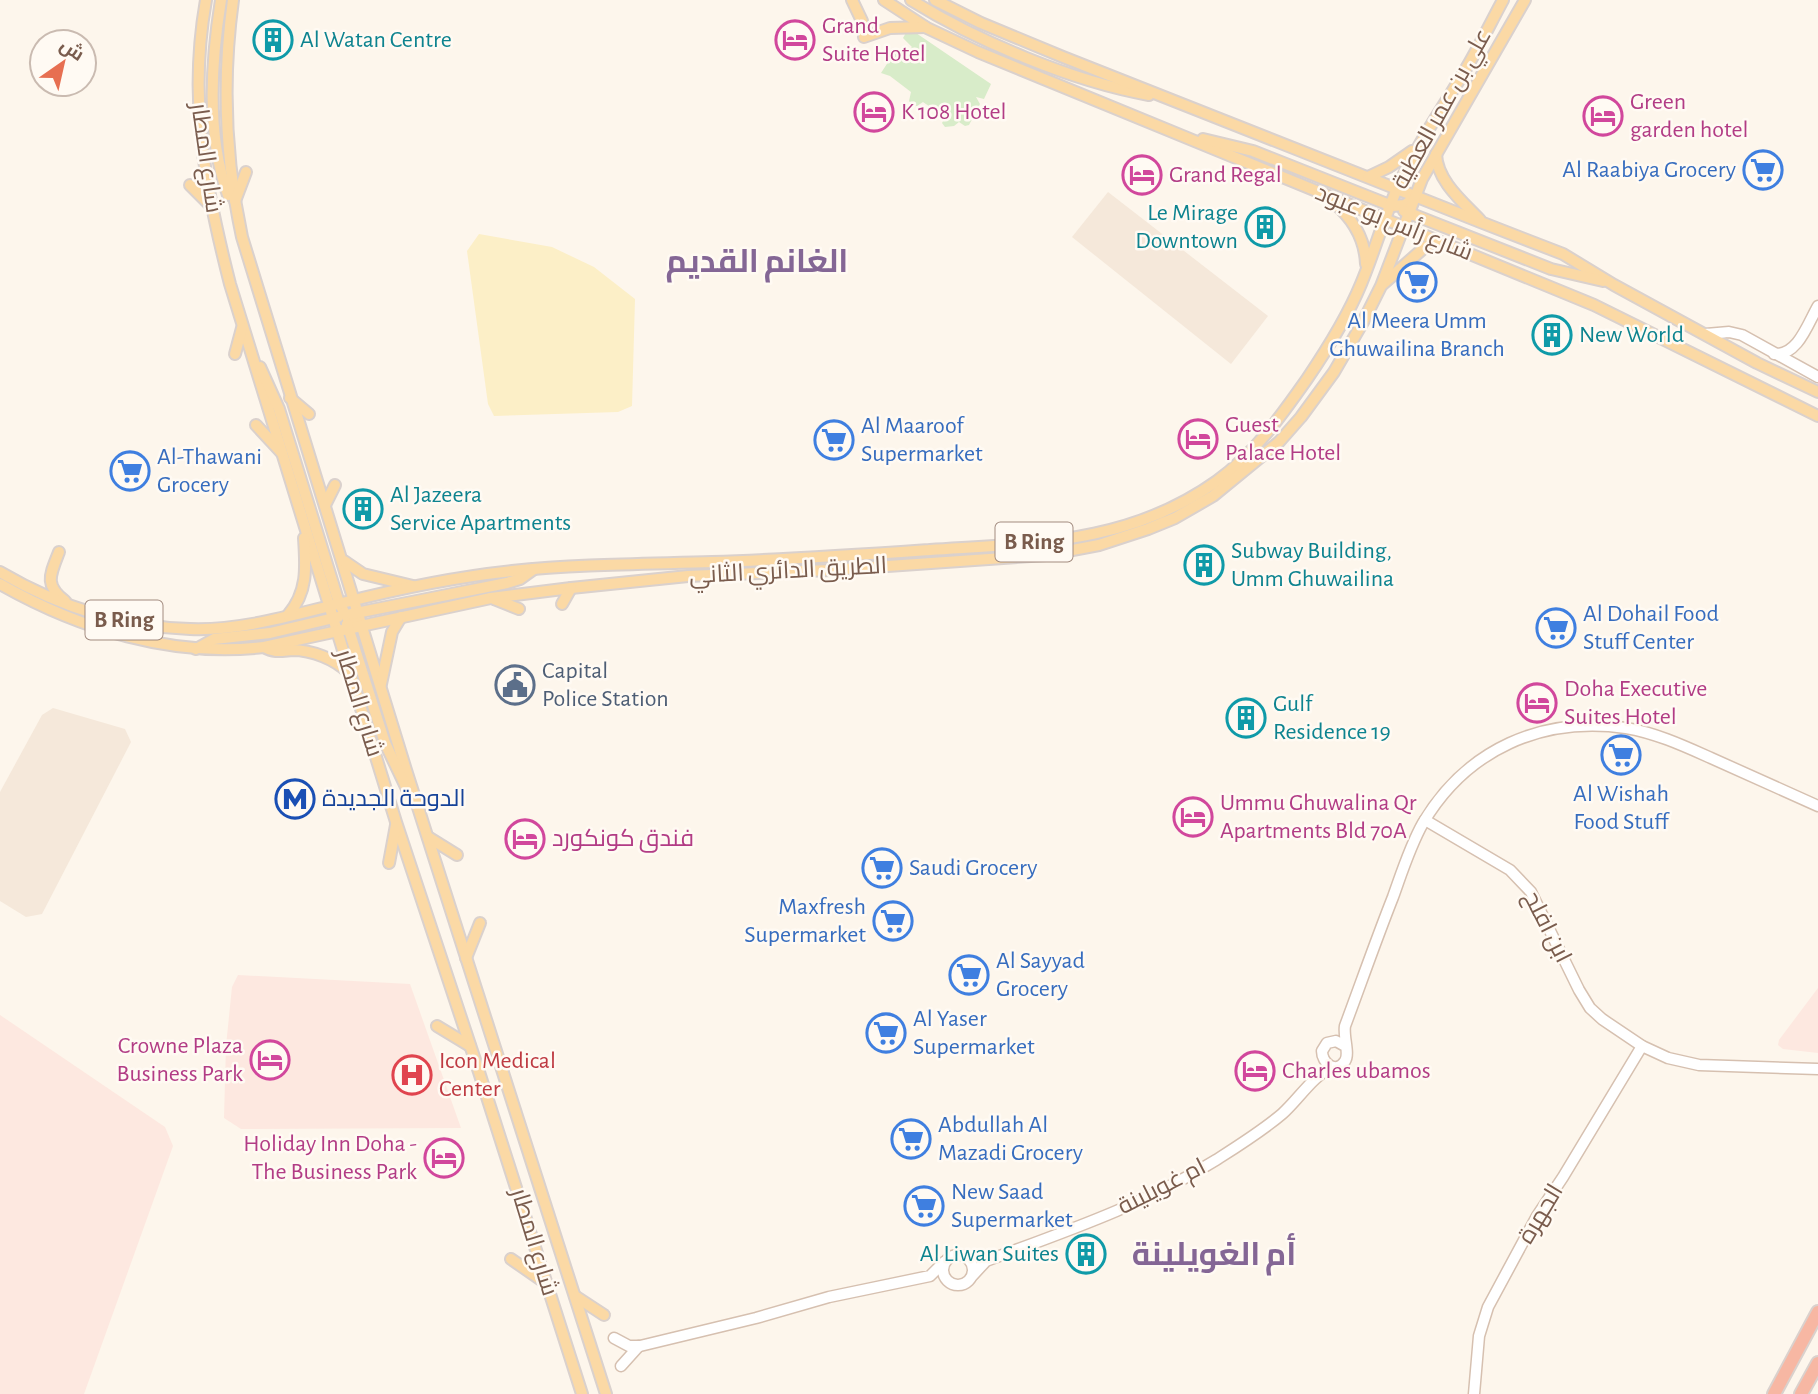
<svg xmlns="http://www.w3.org/2000/svg" width="1818" height="1394" viewBox="0 0 1818 1394" font-family="'Alegreya Sans',Cairo,sans-serif">
  <rect width="100%" height="100%" fill="#fdf6ec"/>
  <!-- residential -->
  <g fill="#f5e8da">
    <polygon points="1108,192 1268,316 1231,364 1072,237"/>
    <polygon points="53,708 125,729 131,742 42,914 26,917 0,901 0,792 42,715"/>
  </g>
  <!-- commercial -->
  <g fill="#fde8e0">
    <polygon points="238,975 410,984 461,1128 241,1129 224,1118 226,1046 232,987"/>
    <polygon points="1818,988 1818,1053 1783,1049 1778,1045 1779,1040"/>
    <polygon points="0,1015 165,1127 173,1146 84,1394 0,1394"/>
  </g>
  <!-- green -->
  <polygon fill="#d8ecc9" points="907,31 916,33 991,84 984,99 976,97 980,104 969,125 965,126 959,122 954,126 945,127 942,123 945,117 923,102 917,106 912,105 909,101 911,92 890,76 881,73 896,50 900,49 906,53 912,47 903,38"/>
  <!-- sand -->
  <polygon fill="#fcefc7" points="479,234 552,247 594,267 635,299 632,406 618,412 494,416 488,404 467,251"/>
  <g fill="none" stroke-linecap="round" stroke-linejoin="round">
    <!-- secondary casing -->
    <g stroke="#d6c0b0" stroke-width="13">
      <g id="secondary">
        <polyline points="1706,334 1729,332 1742,335 1818,377"/>
        <path d="M1774,354C1798,356 1808,323 1818,306"/>
        <polyline points="1425,820 1510,870 1531,892 1579,990 1590,1008 1602,1019 1642,1046 1668,1058 1699,1065 1818,1069"/>
        <path d="M1345,1046L1336,1041L1327,1043L1322,1051C1322,1063 1336,1075 1345,1061C1350,1054 1343,1036 1345,1026C1361,983 1376,940 1393,897C1402,872 1410,846 1423,823C1467,749 1542,716 1626,728C1656,733 1684,746 1711,758C1747,774 1783,790 1818,806"/>
        <circle cx="958" cy="1270" r="15"/>
        <path d="M973,1275L986,1261C1064,1232 1144,1205 1216,1160C1238,1146 1262,1131 1282,1114C1299,1099 1313,1075 1333,1067"/>
        <polyline points="614,1338 629,1346 640,1346 756,1318 829,1297 930,1276 944,1262"/>
        <polyline points="621,1366 639,1346"/>
        <polyline points="1474,1394 1479,1336 1488,1307 1537,1216 1563,1177 1642,1046"/>
      </g>
    </g>
    <!-- primary casing -->
    <g stroke="#dad1cd" stroke-width="14">
      <g id="primary">
        <path d="M206,0C188,101 205,186 230,284L396,822L479,1072L582,1394"/>
        <path d="M221,0C211,62 206,135 228,195"/>
        <path d="M233,0C222,80 225,158 242,237L406,770L606,1394"/>
        <polyline points="852,0 862,21"/>
        <polyline points="884,0 927,28 978,52 1594,305 1818,416"/>
        <path d="M911,0C977,41 1071,81 1149,95"/>
        <polyline points="935,0 981,23 1063,57 1483,223 1563,254 1614,285 1757,363 1818,392"/>
        <polyline points="864,37 890,28 925,27"/>
        <polyline points="1203,139 1253,151 1392,206 1405,205 1414,198"/>
        <path d="M1436,154C1437,181 1463,202 1480,220"/>
        <polyline points="1368,177 1389,167 1412,151"/>
        <polyline points="190,185 211,206"/>
        <polyline points="235,201 246,172"/>
        <path d="M1334,203C1353,219 1365,239 1366,264"/>
        <polyline points="1404,211 1551,269 1603,281"/>
        <polyline points="1383,284 1425,247 1438,241"/>
        <polyline points="235,354 242,328"/>
        <polyline points="260,367 279,409 339,603 348,619 360,625"/>
        <polyline points="290,398 309,414"/>
        <polyline points="256,425 281,452"/>
        <polyline points="325,505 335,485"/>
        <path d="M59,552C50,575 44,585 65,601"/>
        <polyline points="344,561 363,574 413,586"/>
        <path d="M0,572C58,606 123,627 190,629C241,631 292,615 342,603C397,589 455,577 512,571C578,564 645,564 712,562C785,560 857,555 930,550C1034,543 1129,544 1217,481C1255,453 1281,416 1307,379C1328,348 1347,318 1361,284C1376,248 1386,209 1404,174C1421,138 1444,106 1464,72C1478,49 1490,24 1503,0"/>
        <path d="M0,584C79,629 173,658 264,647L491,598L571,588L688,576L830,570L1046,555L1099,545L1148,529L1175,518L1213,496L1279,442L1301,417L1334,372L1363,322L1381,286L1422,179L1525,0"/>
        <polyline points="494,599 519,609"/>
        <polyline points="562,604 571,588"/>
        <polyline points="351,614 507,583 520,579 534,569"/>
        <path d="M288,615C308,592 306,567 304,538"/>
        <polyline points="347,624 385,743 407,789"/>
        <path d="M264,647C274,653 281,651 292,650C312,650 335,659 349,673"/>
        <polyline points="196,649 214,639 270,633 338,617"/>
        <polyline points="381,684 392,632 401,617"/>
        <polyline points="428,837 457,855"/>
        <polyline points="389,863 396,825"/>
        <polyline points="466,958 480,923"/>
        <polyline points="437,1026 470,1046"/>
        <polyline points="511,1259 547,1284"/>
        <polyline points="575,1296 604,1315"/>
      </g>
    </g>
    <!-- highway casing -->
    <g stroke="#dad1cd" stroke-width="16">
      <g id="highway">
        <polyline points="1774,1394 1818,1312"/>
        <polyline points="1801,1394 1818,1363"/>
      </g>
    </g>
    <!-- secondary -->
    <use href="#secondary" stroke="#fff" stroke-width="10"/>
    <!-- primary -->
    <use href="#primary" stroke="#fbd9a5" stroke-width="10"/>
    <!-- highway -->
    <use href="#highway" stroke="#f7b7a3" stroke-width="12"/>
  </g>
  <!-- icons -->
  <defs>
    <g id="building-ring" transform="scale(2.0125)"><circle r="9.5" fill="#fffaf3" stroke="#0f9aa8" stroke-width="1.5"/><path d="M-4-6H4V6H1V3H-1V6H-4ZM-2.5-4.3h1.7v1.8h-1.7ZM.8-4.3h1.7v1.8H.8ZM-2.5-1h1.7V.8h-1.7ZM.8-1h1.7V.8H.8Z" fill="#0f9aa8"/></g>
    <g id="hotel-ring" transform="scale(2.0125)"><circle r="9.5" fill="#fffaf3" stroke="#d1479c" stroke-width="1.5"/><path d="M-6-4.5h1.5V1H6V5H4.5V3h-9V5H-6ZM-4 0a1.8 1.8 0 1 1 3.6 0ZM.5 0V-2.5h3Q6-2.5 6 0Z" fill="#d1479c"/></g>
    <g id="supermarket-ring" transform="scale(2.0125)"><circle r="9.5" fill="#fffaf3" stroke="#3f7fe0" stroke-width="1.5"/><path d="M-6-5.5h2.5l.6 2H6L4.5 2H-2.5L-4.4-4H-6ZM-1.5 3.2a1.3 1.3 0 1 0 .1 0ZM3 3.2a1.3 1.3 0 1 0 .1 0Z" fill="#3f7fe0"/></g>
    <g id="civic-ring" transform="scale(2.0125)"><circle r="9.5" fill="#fffaf3" stroke="#5c6f8a" stroke-width="1.5"/><path d="M-.6-6.5H3V-4.5H.6V-3L4-1V1h2V6H-6V1h2V-1L-.6-3ZM-1.2 2.5V6h2.4V2.5Z" fill="#5c6f8a"/></g>
    <g id="metro-ring" transform="scale(2.0125)"><circle r="9.5" fill="#fffaf3" stroke="#1a4fb4" stroke-width="1.5"/><path d="M-5.5 5V-5H-3L0 0L3-5H5.5V5H3V-.5L0 4L-3-.5V5Z" fill="#1a4fb4"/></g>
    <g id="hospital-ring" transform="scale(2.0125)"><circle r="9.5" fill="#fffaf3" stroke="#e0444e" stroke-width="1.5"/><path d="M-5-5h3v3.5h4V-5h3V5h-3V1.5h-4V5h-3Z" fill="#e0444e"/></g>
  </defs>
  <g fill-rule="evenodd">
    <use href="#building-ring" x="273" y="40"/>
    <use href="#hotel-ring" x="795" y="40"/>
    <use href="#hotel-ring" x="874" y="112"/>
    <use href="#hotel-ring" x="1603" y="116"/>
    <use href="#supermarket-ring" x="1763" y="170"/>
    <use href="#hotel-ring" x="1142" y="175"/>
    <use href="#building-ring" x="1265" y="227"/>
    <use href="#supermarket-ring" x="1417" y="282"/>
    <use href="#building-ring" x="1552" y="335"/>
    <use href="#hotel-ring" x="1198" y="439"/>
    <use href="#supermarket-ring" x="834" y="440"/>
    <use href="#supermarket-ring" x="130" y="471"/>
    <use href="#building-ring" x="363" y="509"/>
    <use href="#building-ring" x="1204" y="565"/>
    <use href="#supermarket-ring" x="1556" y="628"/>
    <use href="#civic-ring" x="515" y="685"/>
    <use href="#hotel-ring" x="1537" y="703"/>
    <use href="#building-ring" x="1246" y="718"/>
    <use href="#supermarket-ring" x="1621" y="755"/>
    <use href="#metro-ring" x="295" y="799"/>
    <use href="#hotel-ring" x="1193" y="817"/>
    <use href="#hotel-ring" x="525" y="839"/>
    <use href="#supermarket-ring" x="882" y="868"/>
    <use href="#supermarket-ring" x="893" y="921"/>
    <use href="#supermarket-ring" x="969" y="975"/>
    <use href="#supermarket-ring" x="886" y="1033"/>
    <use href="#hotel-ring" x="270" y="1060"/>
    <use href="#hotel-ring" x="1255" y="1071"/>
    <use href="#hospital-ring" x="412" y="1075"/>
    <use href="#supermarket-ring" x="911" y="1139"/>
    <use href="#hotel-ring" x="444" y="1158"/>
    <use href="#supermarket-ring" x="924" y="1206"/>
    <use href="#building-ring" x="1086" y="1254"/>
  </g>
  <g text-anchor="middle" dominant-baseline="central" stroke-width="5" stroke-linejoin="round" paint-order="stroke">
    <!-- shield labels -->
    <g fill="#fffaf3" stroke="#a28b7f" stroke-width="2">
      <rect x="995.5" y="522.5" width="77" height="39" rx="5"/>
      <rect x="85.5" y="600.5" width="77" height="39" rx="5"/>
    </g>
    <g font-size="23" font-weight="bold" fill="#7a5c4d">
      <text x="1034" y="542">B Ring</text>
      <text x="124" y="620">B Ring</text>
    </g>
    <!-- hotel labels -->
    <g font-size="24" fill="#b23c85" stroke="#fffaf3" text-anchor="start">
      <text x="822" y="26">Grand<tspan x="822" dy="28">Suite Hotel</tspan></text>
      <text x="1630" y="102">Green<tspan x="1630" dy="28">garden hotel</tspan></text>
      <text x="901" y="112">K 108 Hotel</text>
      <text x="1169" y="175">Grand Regal</text>
      <text x="1225" y="425">Guest<tspan x="1225" dy="28">Palace Hotel</tspan></text>
      <text x="1564" y="689">Doha Executive<tspan x="1564" dy="28">Suites Hotel</tspan></text>
      <text x="1220" y="803">Ummu Ghuwalina Qr<tspan x="1220" dy="28">Apartments Bld 70A</tspan></text>
      <text x="552" y="839">فندق كونكورد</text>
      <text x="243" y="1046" text-anchor="end">Crowne Plaza<tspan x="243" dy="28">Business Park</tspan></text>
      <text x="1282" y="1071">Charles ubamos</text>
      <text x="417" y="1144" text-anchor="end">Holiday Inn Doha -<tspan x="417" dy="28">The Business Park</tspan></text>
    </g>
    <!-- culture labels -->
    <g font-size="24" fill="#0d838f" stroke="#fffaf3" text-anchor="start">
      <text x="300" y="40">Al Watan Centre</text>
      <text x="1238" y="213" text-anchor="end">Le Mirage<tspan x="1238" dy="28">Downtown</tspan></text>
      <text x="1579" y="335">New World</text>
      <text x="390" y="495">Al Jazeera<tspan x="390" dy="28">Service Apartments</tspan></text>
      <text x="1231" y="551">Subway Building,<tspan x="1231" dy="28">Umm Ghuwailina</tspan></text>
      <text x="1273" y="704">Gulf<tspan x="1273" dy="28">Residence 19</tspan></text>
      <text x="1059" y="1254" text-anchor="end">Al Liwan Suites</text>
    </g>
    <!-- street labels -->
    <g font-size="24" fill="#7a5c4d" stroke="#fffaf3">
      <text transform="translate(1442 109) rotate(-61)">علي بن عمر العطية</text>
      <text transform="translate(206 158) rotate(82)">شارع المطار</text>
      <text transform="translate(1394 223) rotate(22)">شارع رأس بو عبود</text>
      <text transform="translate(788 571) rotate(-3)">الطريق الدائري الثاني</text>
      <text transform="translate(359 703) rotate(73)">شارع المطار</text>
      <text transform="translate(1547 927) rotate(63)">ابن افلح</text>
      <text transform="translate(1162 1187) rotate(-27)">ام غويلينة</text>
      <text transform="translate(1541 1214) rotate(-59)">الجهرة</text>
      <text transform="translate(534 1242) rotate(73)">شارع المطار</text>
    </g>
    <!-- shop labels -->
    <g font-size="24" fill="#366cbe" stroke="#fffaf3" text-anchor="start">
      <text x="1736" y="170" text-anchor="end">Al Raabiya Grocery</text>
      <text x="1417" y="321" text-anchor="middle">Al Meera Umm<tspan x="1417" dy="28">Ghuwailina Branch</tspan></text>
      <text x="861" y="426">Al Maaroof<tspan x="861" dy="28">Supermarket</tspan></text>
      <text x="157" y="457">Al-Thawani<tspan x="157" dy="28">Grocery</tspan></text>
      <text x="1583" y="614">Al Dohail Food<tspan x="1583" dy="28">Stuff Center</tspan></text>
      <text x="1621" y="794" text-anchor="middle">Al Wishah<tspan x="1621" dy="28">Food Stuff</tspan></text>
      <text x="909" y="868">Saudi Grocery</text>
      <text x="866" y="907" text-anchor="end">Maxfresh<tspan x="866" dy="28">Supermarket</tspan></text>
      <text x="996" y="961">Al Sayyad<tspan x="996" dy="28">Grocery</tspan></text>
      <text x="913" y="1019">Al Yaser<tspan x="913" dy="28">Supermarket</tspan></text>
      <text x="938" y="1125">Abdullah Al<tspan x="938" dy="28">Mazadi Grocery</tspan></text>
      <text x="951" y="1192">New Saad<tspan x="951" dy="28">Supermarket</tspan></text>
    </g>
    <!-- service labels -->
    <g font-size="24" fill="#4e5e75" stroke="#fffaf3" text-anchor="start">
      <text x="542" y="671">Capital<tspan x="542" dy="28">Police Station</tspan></text>
    </g>
    <!-- transit labels -->
    <g font-size="24" fill="#164399" stroke="#fffaf3" text-anchor="start">
      <text x="322" y="799">الدوحة الجديدة</text>
    </g>
    <!-- health labels -->
    <g font-size="24" fill="#be3a42" stroke="#fffaf3" text-anchor="start">
      <text x="439" y="1061">Icon Medical<tspan x="439" dy="28">Center</tspan></text>
    </g>
    <!-- district labels -->
    <g font-size="32" font-weight="bold" fill="#846695" stroke="#fffaf3">
      <text x="757" y="262">الغانم القديم</text>
      <text x="1214" y="1255">أم الغويلينة</text>
    </g>
  </g>
  <!-- north arrow -->
  <g transform="translate(63 63) rotate(34)"><circle r="33" fill="#fffaf3" stroke="#cabbb1" stroke-width="2"/>
  <path d="M0-5L12 26L0 18L-12 26Z" fill="#e76f51"/>
  <text y="-10" font-size="19" font-weight="bold" text-anchor="middle" fill="#7a5c4d">ش</text>
  </g>
</svg>
